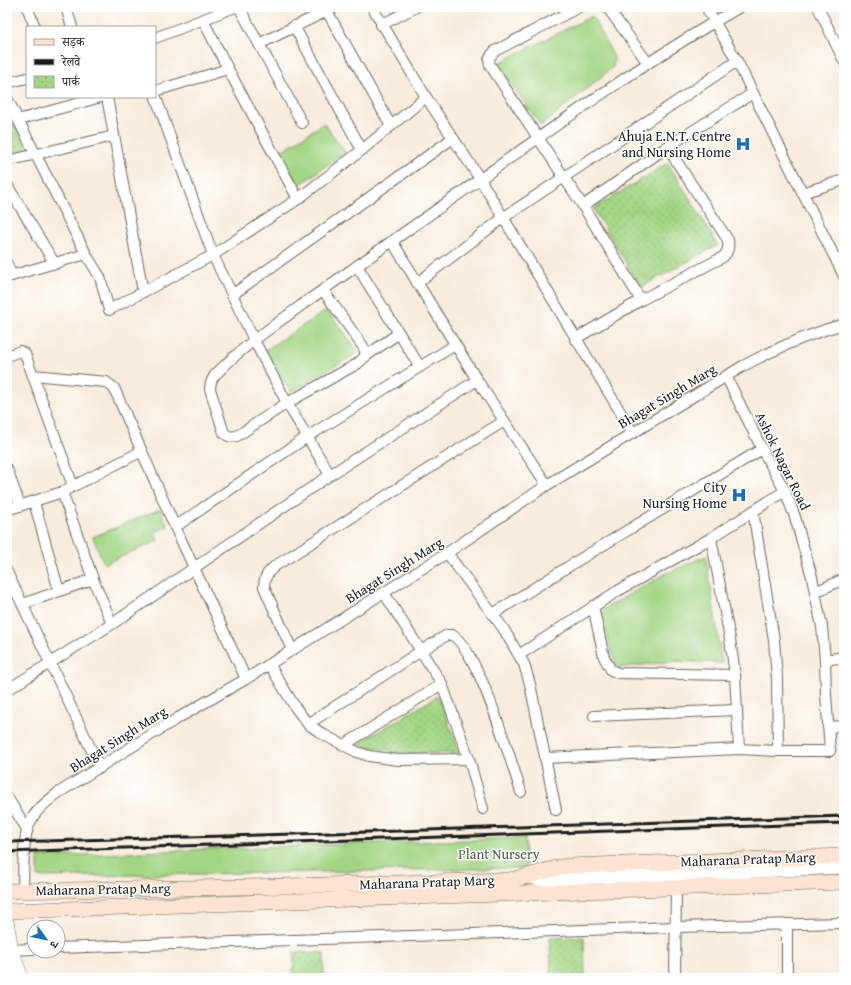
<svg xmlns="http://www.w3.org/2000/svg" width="851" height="985" viewBox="0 0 851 985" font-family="'Gentium Book Plus','Noto Serif Devanagari',serif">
  <defs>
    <pattern id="park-dots" width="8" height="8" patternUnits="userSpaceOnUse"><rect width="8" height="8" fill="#a3d584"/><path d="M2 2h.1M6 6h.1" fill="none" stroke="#8cb671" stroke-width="1.8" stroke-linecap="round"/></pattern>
  </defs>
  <rect width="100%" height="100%" fill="#fff"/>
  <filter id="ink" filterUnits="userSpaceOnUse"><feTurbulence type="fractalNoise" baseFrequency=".025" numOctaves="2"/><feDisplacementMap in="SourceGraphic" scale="8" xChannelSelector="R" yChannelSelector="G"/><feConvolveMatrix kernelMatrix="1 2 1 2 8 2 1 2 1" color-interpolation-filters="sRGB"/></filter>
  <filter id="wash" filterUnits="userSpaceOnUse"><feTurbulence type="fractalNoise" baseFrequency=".012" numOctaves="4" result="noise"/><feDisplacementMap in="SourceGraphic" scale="16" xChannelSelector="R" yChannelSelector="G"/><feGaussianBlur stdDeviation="0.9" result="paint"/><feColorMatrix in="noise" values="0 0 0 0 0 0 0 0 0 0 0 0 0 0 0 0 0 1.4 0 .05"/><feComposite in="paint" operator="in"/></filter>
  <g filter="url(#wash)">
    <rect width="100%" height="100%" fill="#f8ecdc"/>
    <!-- green -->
    <g fill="#a3d584" stroke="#607850">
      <polygon points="592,16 614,57 613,67 541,126 497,64"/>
      <polygon points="324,123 345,152 298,186 280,152"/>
      <polygon points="327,310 359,352 291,392 264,351"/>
      <polygon points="160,509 168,526 155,532 158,541 104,564 93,537"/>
      <polygon points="706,556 722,663 676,661 617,668 599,612 665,574"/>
      <polygon points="525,838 526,868 38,877 38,857 208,849"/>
    </g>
    <!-- park -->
    <g fill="url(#park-dots)" stroke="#607850">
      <polygon points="7,107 29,152 7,157"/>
      <polygon points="668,163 718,245 641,287 593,209"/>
      <polygon points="438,696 460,753 409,754 356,745"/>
      <polygon points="584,937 585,978 551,978 550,938"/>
      <polygon points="294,952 324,953 324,978 293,978"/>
    </g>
  </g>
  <g filter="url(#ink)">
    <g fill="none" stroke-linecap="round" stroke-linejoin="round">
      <!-- minor casing -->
      <g stroke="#69655f" stroke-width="12">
        <g id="minor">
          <polyline points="27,7 35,27"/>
          <polyline points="66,7 72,27"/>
          <polyline points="239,7 302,123"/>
          <polyline points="372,7 426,97 480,179 633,433"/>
          <path d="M579,7L495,51C490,56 488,59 490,65L583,206L641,300"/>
          <polyline points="607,7 648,63"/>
          <polyline points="706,7 737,61 844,276"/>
          <polyline points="818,7 844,61"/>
          <polyline points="327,11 391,126"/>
          <polyline points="203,20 228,69 298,199"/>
          <polyline points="381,25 416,7"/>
          <polyline points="294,26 362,150"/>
          <polyline points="155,38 235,7"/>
          <polyline points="259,44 335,7"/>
          <polyline points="7,83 27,78"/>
          <polyline points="155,91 228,69"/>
          <polyline points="155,95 213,255 254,340 287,403 330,475"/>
          <polyline points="107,97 143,292"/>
          <polyline points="7,98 86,254 100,277 109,310 213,255 298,199 362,150 426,97"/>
          <polyline points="18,120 101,97"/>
          <polyline points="7,161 114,136"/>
          <polyline points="7,185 55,264"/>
          <polyline points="802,193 844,180"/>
          <polyline points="583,206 667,147 753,93"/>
          <polyline points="392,241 477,380 547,485"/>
          <polyline points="7,264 12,276"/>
          <polyline points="357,266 420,367"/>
          <polyline points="7,277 86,254"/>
          <polyline points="417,283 503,218 737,61"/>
          <path d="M323,290L364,348L366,356L357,364L287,403L237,436C231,437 228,437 224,433L210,389C210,383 213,376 218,372C243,346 274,326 303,304C343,276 382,248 422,220C527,147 629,70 740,7"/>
          <polyline points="232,295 453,138"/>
          <path d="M575,339L641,300L723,257C728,252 729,248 728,240L667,147"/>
          <polyline points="7,356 20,351 25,354 73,486"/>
          <polyline points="366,356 399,333"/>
          <polyline points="33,375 106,382 114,388 175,527 246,679"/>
          <polyline points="7,469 20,506"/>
          <polyline points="62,492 93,579 112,624"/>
          <polyline points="34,502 59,591"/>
          <polyline points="7,510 62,492 142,451"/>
          <polyline points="753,511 774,640 777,678 778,751"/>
          <polyline points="175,527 307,437 455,345"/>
          <polyline points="711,538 730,639 735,675 739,749"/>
          <polyline points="447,553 503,628 524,664 530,684 556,810"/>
          <polyline points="7,572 100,768"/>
          <polyline points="815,592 844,579"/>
          <polyline points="384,593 442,684 469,759 483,809"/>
          <polyline points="23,604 93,579"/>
          <polyline points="593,606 604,657 611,670 618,673 735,675"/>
          <polyline points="493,614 582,558 762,449"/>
          <path d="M292,650L264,587C264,577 268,572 275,566L504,421"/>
          <polyline points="519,655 616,592 711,538 785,491"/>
          <polyline points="825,660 844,657"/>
          <polyline points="269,664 295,707 308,724 324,735 357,752 369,756 398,760 469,759"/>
          <polyline points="7,690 112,624 330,475 477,380"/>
          <polyline points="594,716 737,710"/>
          <path d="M308,724L421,651L447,635H452C478,649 511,761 521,792"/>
          <polyline points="828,727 844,726"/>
          <polyline points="344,745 442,684"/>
          <polyline points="545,758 739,749 778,751 830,751 826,695 825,660 822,627 812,577 795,517 785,491 762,449 726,376"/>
          <polyline points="7,797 27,829"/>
          <path d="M23,891C24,869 21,835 33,817C39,807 49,800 58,793L178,718L246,679L447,553L547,485L743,366C775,349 808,334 844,324"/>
          <polyline points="58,948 675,927 844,923"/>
          <polyline points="7,950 34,949"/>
          <polyline points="675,978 676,888"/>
          <polyline points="787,978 787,924"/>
        </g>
      </g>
      <!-- tertiary casing -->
      <g stroke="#69655f" stroke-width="14">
        <g id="tertiary">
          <polyline points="527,877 546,880 557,880 844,867"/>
          <polyline points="7,921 12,950 22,978"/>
        </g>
      </g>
      <!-- secondary casing -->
      <g stroke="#69655f" stroke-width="16">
        <g id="secondary">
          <path d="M7,891L246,887L508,880C529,878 548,868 569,866L844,856"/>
          <polyline points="7,911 844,882"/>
        </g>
      </g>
      <!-- minor -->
      <use href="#minor" stroke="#fff" stroke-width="10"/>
      <!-- tertiary -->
      <use href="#tertiary" stroke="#fff" stroke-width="13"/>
      <!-- secondary -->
      <use href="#secondary" stroke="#fde3d1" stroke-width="15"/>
      <!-- rail -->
      <g stroke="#1c1c1c" stroke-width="3">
        <polyline points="7,842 369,832 844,816"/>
        <polyline points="7,852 844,823"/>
      </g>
    </g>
  </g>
  <!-- icons -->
  <defs>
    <g id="hospital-bare" transform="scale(1.2)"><path d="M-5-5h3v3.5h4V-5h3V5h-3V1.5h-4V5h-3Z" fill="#1f6fb2" stroke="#fff" stroke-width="2.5" paint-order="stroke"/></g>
  </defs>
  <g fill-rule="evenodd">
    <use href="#hospital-bare" x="743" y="144"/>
    <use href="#hospital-bare" x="739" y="495"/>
  </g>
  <g text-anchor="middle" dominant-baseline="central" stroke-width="3" stroke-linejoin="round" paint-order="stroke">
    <!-- poi labels -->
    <g font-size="14" fill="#1c1c1c" stroke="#fff" text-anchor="end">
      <text x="731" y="136">Ahuja E.N.T. Centre<tspan x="731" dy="16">and Nursing Home</tspan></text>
      <text x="727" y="487">City<tspan x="727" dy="16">Nursing Home</tspan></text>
    </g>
    <!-- street labels -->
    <g font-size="14" fill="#1c1c1c" stroke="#fff">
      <text transform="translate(667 396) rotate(-31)">Bhagat Singh Marg</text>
      <text transform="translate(783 461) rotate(64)">Ashok Nagar Road</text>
      <text transform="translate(394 570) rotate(-32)">Bhagat Singh Marg</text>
      <text transform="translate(118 739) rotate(-32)">Bhagat Singh Marg</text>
      <text transform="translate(748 859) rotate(-2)">Maharana Pratap Marg</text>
      <text transform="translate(427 882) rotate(-2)">Maharana Pratap Marg</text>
      <text transform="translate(103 889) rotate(-1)">Maharana Pratap Marg</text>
    </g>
    <!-- park labels -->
    <g font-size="14" fill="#4b5d40" stroke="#fff">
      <text x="499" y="854">Plant Nursery</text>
    </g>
  </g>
  <!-- margin -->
  <rect width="851" height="985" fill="none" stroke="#fff" stroke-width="24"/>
  <!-- legend -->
  <rect x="26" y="26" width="130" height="72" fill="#ffffff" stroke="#a4a4a4"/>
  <rect x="34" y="39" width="20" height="6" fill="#fde3d1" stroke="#a4a4a4"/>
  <text x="62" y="46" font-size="12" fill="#1c1c1c">सड़क</text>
  <rect x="34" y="59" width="20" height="6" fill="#1c1c1c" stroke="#a4a4a4"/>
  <text x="62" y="66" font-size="12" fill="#1c1c1c">रेलवे</text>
  <rect x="34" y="76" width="20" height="12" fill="url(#park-dots)" stroke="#a4a4a4"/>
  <text x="62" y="86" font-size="12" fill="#1c1c1c">पार्क</text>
  <!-- north arrow -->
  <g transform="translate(46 939) rotate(123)"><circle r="19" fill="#ffffff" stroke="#a4a4a4"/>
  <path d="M0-3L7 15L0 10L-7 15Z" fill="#1f6fb2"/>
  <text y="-6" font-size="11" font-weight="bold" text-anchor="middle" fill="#1c1c1c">उ</text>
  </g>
</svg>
